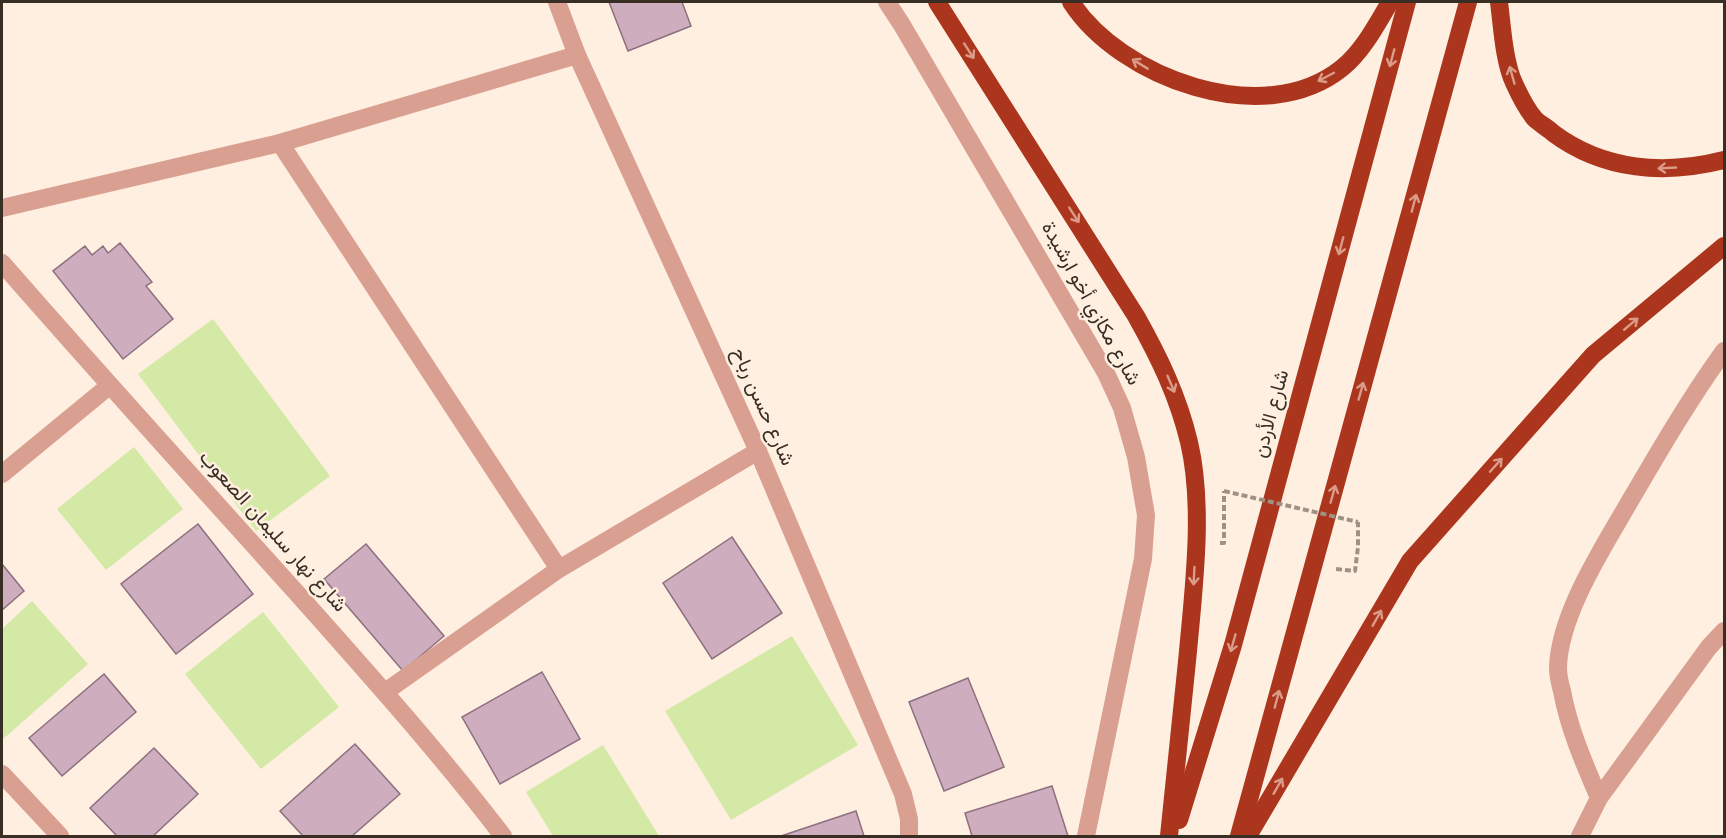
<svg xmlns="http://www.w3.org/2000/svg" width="1726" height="838" viewBox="0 0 1726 838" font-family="Georgia,Vazirmatn,serif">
  <rect width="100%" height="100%" fill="#ffefe0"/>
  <!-- grass -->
  <g fill="#d4e9a6">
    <polygon points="213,319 330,476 256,531 138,374"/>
    <polygon points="134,447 183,509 106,570 57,509"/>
    <polygon points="32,601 88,664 2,740 2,629"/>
    <polygon points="263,612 339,707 261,769 185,674"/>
    <polygon points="792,636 858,745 731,820 665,711"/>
    <polygon points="603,745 659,836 553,836 526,792"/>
  </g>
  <!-- building -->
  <g fill="#ceadbe" stroke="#8d6f7f" stroke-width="1.5">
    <polygon points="609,2 682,2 691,26 628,51"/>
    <polygon points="120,243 152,282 146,286 173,319 123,359 53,271 85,246 92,255 103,246 108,253"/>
    <polygon points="198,524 253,594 176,654 121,584"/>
    <polygon points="732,537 782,613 712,659 663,583"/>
    <polygon points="366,544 444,636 403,671 324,579"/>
    <polygon points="2,564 24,591 2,610"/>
    <polygon points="542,672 580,739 500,784 462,717"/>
    <polygon points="104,674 136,712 62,776 29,738"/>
    <polygon points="968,678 1004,767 944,791 909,702"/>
    <polygon points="355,744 400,794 352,836 303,836 280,811"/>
    <polygon points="154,748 198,794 153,836 117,836 90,808"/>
    <polygon points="1052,786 1068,836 972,836 965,813"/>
    <polygon points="856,811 864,836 781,836"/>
  </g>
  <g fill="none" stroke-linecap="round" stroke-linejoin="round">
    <!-- path -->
    <g stroke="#9f9285" stroke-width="4" stroke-dasharray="6 3" stroke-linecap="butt">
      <polyline points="1220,543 1224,543 1224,491"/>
      <polyline points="1336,569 1355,571 1358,547 1358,522"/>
    </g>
    <!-- minor -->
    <g stroke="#d9a092" stroke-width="18">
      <polyline points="557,2 577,55 758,451 903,794 909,819 909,836"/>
      <polyline points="887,2 902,25 1106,373 1122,408 1136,457 1146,515 1143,559 1086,836"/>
      <polyline points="280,143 559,569"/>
      <polyline points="2,208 280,143 577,55"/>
      <path d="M2,263C98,373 197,482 295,591C366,671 438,751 503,836"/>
      <polyline points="2,474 109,386"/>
      <polyline points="385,692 559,569 758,451"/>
      <polyline points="2,774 60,836"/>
      <path d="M1599,798C1584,763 1569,729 1562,691C1560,684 1558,676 1558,668C1559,616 1601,551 1627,506C1658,453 1688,401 1724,351"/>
      <polyline points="1580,836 1599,798 1709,647 1724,631"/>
    </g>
    <!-- highway -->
    <g stroke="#ac361d" stroke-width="18">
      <path d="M937,2L1136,316C1159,357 1178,396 1189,442C1204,505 1194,586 1188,651C1182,713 1175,775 1169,836"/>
      <path d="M1071,2C1120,78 1264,131 1342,68C1363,51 1377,24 1390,2"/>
      <path d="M1499,2C1502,25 1504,62 1514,83C1519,94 1527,110 1535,119C1540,124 1548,128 1553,133C1604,171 1665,175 1724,160"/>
      <polyline points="1179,820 1233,645 1407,2"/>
      <polyline points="1239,836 1468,2"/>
      <polyline points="1248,836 1410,561 1593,355 1724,246"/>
    </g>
    <!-- path-bridge -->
    <polyline stroke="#9f9285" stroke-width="4" stroke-dasharray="6 3" stroke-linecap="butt" points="1224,491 1358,522"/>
  </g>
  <!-- one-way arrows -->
  <defs><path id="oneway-shaft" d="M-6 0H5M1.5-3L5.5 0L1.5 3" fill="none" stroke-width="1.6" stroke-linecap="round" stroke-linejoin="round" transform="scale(1.5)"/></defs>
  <g stroke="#da9c88">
    <use href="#oneway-shaft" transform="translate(969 51) rotate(57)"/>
    <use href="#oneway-shaft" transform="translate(1392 58) rotate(105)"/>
    <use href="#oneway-shaft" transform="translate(1140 64) rotate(-149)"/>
    <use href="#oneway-shaft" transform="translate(1512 75) rotate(-106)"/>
    <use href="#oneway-shaft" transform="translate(1326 77) rotate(152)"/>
    <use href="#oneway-shaft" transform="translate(1667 168) rotate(177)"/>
    <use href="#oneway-shaft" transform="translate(1414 203) rotate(-75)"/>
    <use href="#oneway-shaft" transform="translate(1074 215) rotate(57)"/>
    <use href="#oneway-shaft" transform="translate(1341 246) rotate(105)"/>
    <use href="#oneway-shaft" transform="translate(1631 324) rotate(-40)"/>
    <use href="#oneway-shaft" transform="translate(1171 384) rotate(67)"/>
    <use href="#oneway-shaft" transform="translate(1361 391) rotate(-74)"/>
    <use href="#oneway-shaft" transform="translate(1496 465) rotate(-48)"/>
    <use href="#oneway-shaft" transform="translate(1333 494) rotate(-74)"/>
    <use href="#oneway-shaft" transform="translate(1194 576) rotate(93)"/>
    <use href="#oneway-shaft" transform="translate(1377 618) rotate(-60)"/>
    <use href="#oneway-shaft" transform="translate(1233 643) rotate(106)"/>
    <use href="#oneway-shaft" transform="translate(1277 699) rotate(-75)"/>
    <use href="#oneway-shaft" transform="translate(1278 786) rotate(-60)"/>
  </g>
  <g text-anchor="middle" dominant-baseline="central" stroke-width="5" stroke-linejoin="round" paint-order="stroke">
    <!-- street labels -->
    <g font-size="20" fill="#382e24" stroke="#ffefe0">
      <text transform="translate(1090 304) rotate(61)">شارع مكازي أخو ارشيدة</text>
      <text transform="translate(762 407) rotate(66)">شارع حسن رباح</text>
      <text transform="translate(1272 414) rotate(-75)">شارع الأردن</text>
      <text transform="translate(272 532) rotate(48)">شارع نهار سليمان الصعوب</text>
    </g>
  </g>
  <!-- border -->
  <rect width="1726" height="838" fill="none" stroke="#382e24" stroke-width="6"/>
</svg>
